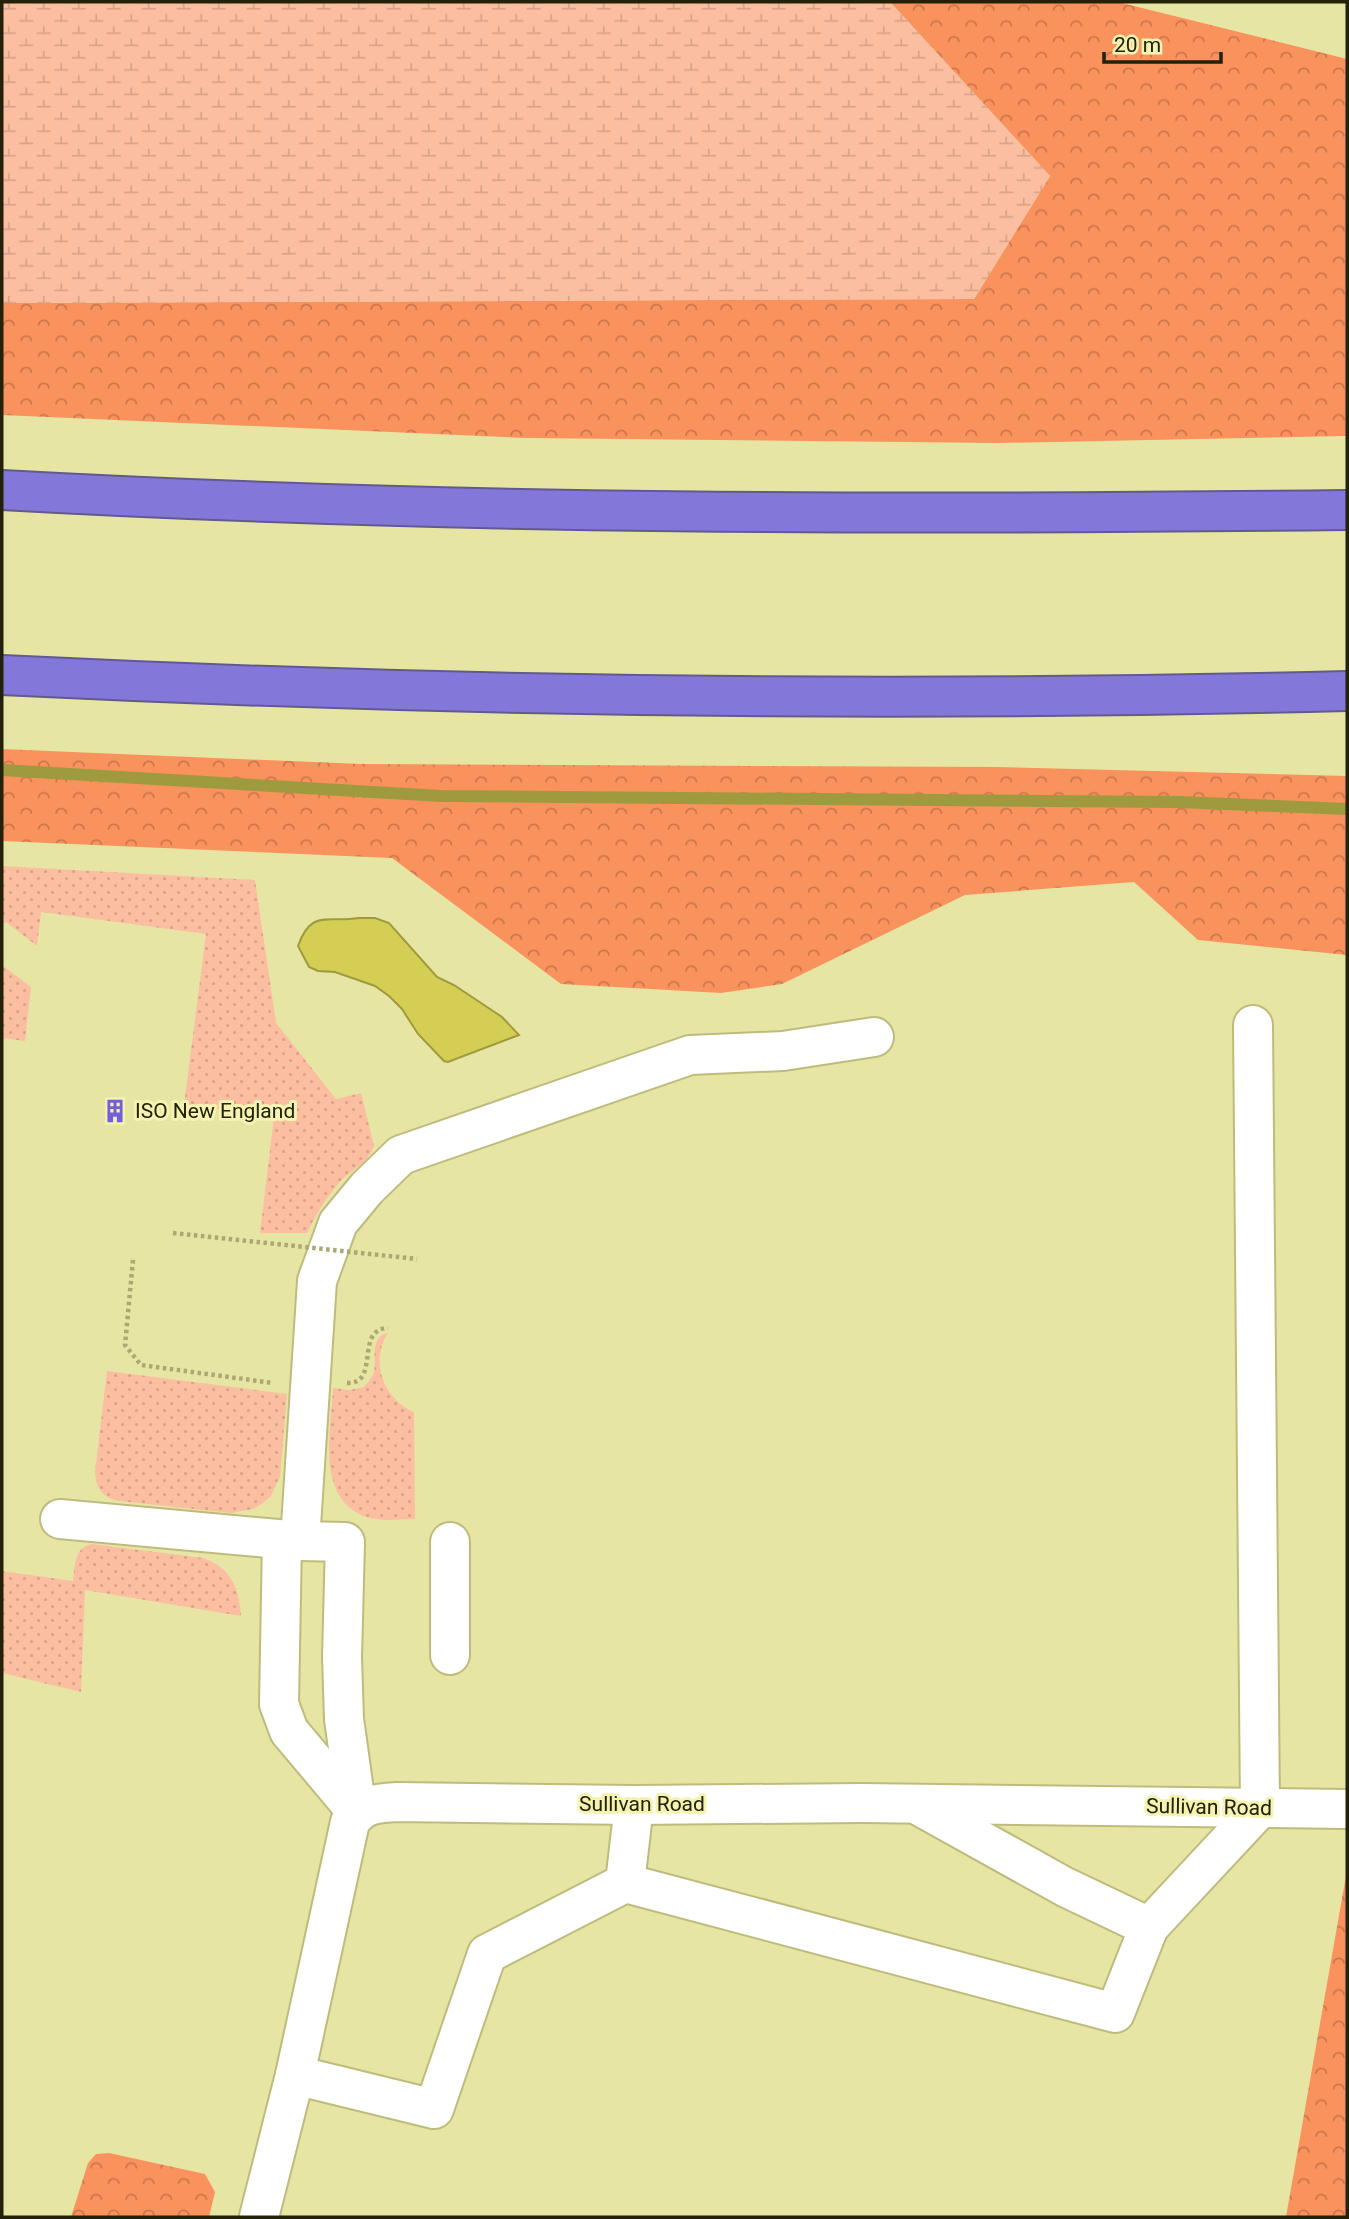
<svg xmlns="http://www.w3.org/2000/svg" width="1349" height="2219" viewBox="0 0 1349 2219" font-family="Roboto,sans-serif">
  <defs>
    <pattern id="grass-dots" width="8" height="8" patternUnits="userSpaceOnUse" patternTransform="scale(1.75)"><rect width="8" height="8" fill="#fcbea1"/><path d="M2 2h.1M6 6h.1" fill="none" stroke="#d8a389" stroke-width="1.8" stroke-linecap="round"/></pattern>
    <pattern id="forest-crowns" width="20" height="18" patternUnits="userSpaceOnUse" patternTransform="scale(1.75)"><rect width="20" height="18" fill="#fa925d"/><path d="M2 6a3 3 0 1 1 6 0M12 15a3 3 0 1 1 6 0" fill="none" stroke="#ca774b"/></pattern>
    <pattern id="wetland-marsh" width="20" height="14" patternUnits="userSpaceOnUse" patternTransform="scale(1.75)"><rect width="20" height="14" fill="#fcbea1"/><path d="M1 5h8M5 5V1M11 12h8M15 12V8" fill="none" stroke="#d8a389"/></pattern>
  </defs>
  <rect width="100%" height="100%" fill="#e7e5a4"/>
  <!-- grass -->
  <g fill="url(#grass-dots)">
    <path d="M2,866L255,880L276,1023L336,1099L361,1093L374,1146C368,1163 351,1170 340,1182C326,1198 316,1214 307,1233H260L274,1117L184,1105L206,934L41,912L37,946L6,922L2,925Z"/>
    <polygon points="2,965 31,987 25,1041 2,1038"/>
    <path d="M388,1333C369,1361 384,1400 414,1412L415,1519C400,1519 382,1522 367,1517C315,1500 331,1430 333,1388L349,1390L364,1387C368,1382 372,1378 374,1372C377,1358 369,1337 388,1333Z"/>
    <path d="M107,1371L287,1394L280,1476L271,1496L263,1503L253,1509L231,1513L119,1501C103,1498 96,1489 95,1472Z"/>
    <path d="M92,1544L203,1558C231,1568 239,1587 241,1616L85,1590L81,1692L2,1673V1571L73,1581C75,1566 74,1547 92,1544Z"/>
  </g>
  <!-- forest -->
  <g fill="url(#forest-crowns)">
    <polygon points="890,2 1118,2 1347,59 1347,436 998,443 527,438 2,415 2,303 974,299 1050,176"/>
    <polygon points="2,749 360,764 996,767 1347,776 1347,955 1198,940 1134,882 965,895 782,984 721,993 561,984 392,858 2,841"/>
    <polygon points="1347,1870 1347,2217 1286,2217"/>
    <polygon points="109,2153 205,2174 215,2192 209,2217 71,2217 88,2163 96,2154"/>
  </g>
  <!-- wetland -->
  <polygon fill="url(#wetland-marsh)" points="2,2 890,2 1050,176 974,299 2,303"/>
  <!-- water -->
  <path fill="#d4ce54" stroke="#9f9a3d" stroke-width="2" d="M359,918H375L389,923L437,977L454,985L502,1017L519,1035L448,1062L444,1061L418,1034L402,1009L389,996L375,986L335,972L318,971L309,967L298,946C311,909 327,923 359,918Z"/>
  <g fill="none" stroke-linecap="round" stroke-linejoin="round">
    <!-- stream -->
    <polyline stroke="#9f9a3d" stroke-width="12" points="2,770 441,796 1179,802 1347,809"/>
    <!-- minor casing -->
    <g stroke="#bebc7c" stroke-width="42">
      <g id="minor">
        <polyline points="60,1519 300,1541"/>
        <polyline points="282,1540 279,1704 289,1731 357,1812"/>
        <polyline points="450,1542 450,1655"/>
        <polyline points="634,1805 625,1883 1115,2013 1149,1927 1260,1808 1253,1025"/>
        <polyline points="921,1807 1065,1887 1149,1927"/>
        <polyline points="357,1812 344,1719 342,1657 345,1542 300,1541 317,1281 338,1223 367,1188 401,1155 690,1055 783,1051 874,1037"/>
        <polyline points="295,2075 434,2109 487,1954 625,1883"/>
        <path d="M259,2217L295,2075L350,1822C362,1804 377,1803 397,1802L634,1805L862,1803L1347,1809"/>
      </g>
    </g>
    <!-- highway casing -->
    <g stroke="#615a90" stroke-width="42">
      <g id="highway">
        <path d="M2,490C450,515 898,515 1347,510"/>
        <path d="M2,675C450,697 899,702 1347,691"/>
      </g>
    </g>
    <!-- path -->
    <g stroke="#aaa873" stroke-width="4.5" stroke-dasharray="3.5 3.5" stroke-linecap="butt">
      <polyline points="133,1260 125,1345 141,1365 273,1383"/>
      <path d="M347,1383C381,1384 354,1329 388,1328"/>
    </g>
    <!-- minor -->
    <use href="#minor" stroke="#fff" stroke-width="38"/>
    <!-- highway -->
    <use href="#highway" stroke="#8378d9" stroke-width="38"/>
    <!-- path-bridge -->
    <polyline stroke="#aaa873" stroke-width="4.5" stroke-dasharray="3.5 3.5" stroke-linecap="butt" points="173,1233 417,1259"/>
  </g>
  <!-- icons -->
  <defs>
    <g id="building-bare" transform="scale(1.89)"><path d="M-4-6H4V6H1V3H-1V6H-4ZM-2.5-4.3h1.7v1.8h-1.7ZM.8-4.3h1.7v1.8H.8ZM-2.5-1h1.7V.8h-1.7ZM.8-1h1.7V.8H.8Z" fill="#725fd9" stroke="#f4f3b0" stroke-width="2.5" paint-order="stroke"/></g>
  </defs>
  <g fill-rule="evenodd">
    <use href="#building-bare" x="115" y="1111"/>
  </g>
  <g text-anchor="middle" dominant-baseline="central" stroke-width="6" stroke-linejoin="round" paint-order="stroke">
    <!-- poi labels -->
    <g font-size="21" fill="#232107" stroke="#f4f3b0" text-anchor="start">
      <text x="135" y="1111">ISO New England</text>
    </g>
    <!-- street labels -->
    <g font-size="21" fill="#232107" stroke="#f4f3b0">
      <text x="642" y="1804">Sullivan Road</text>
      <text transform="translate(1209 1807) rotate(1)">Sullivan Road</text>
    </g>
  </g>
  <!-- border -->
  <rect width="1349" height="2219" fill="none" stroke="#232107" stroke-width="7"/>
  <!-- scale -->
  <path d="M1104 52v10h117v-10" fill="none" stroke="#232107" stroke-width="3.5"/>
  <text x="1114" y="52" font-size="21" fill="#232107" stroke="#f4f3b0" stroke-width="5" paint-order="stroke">20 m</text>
</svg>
